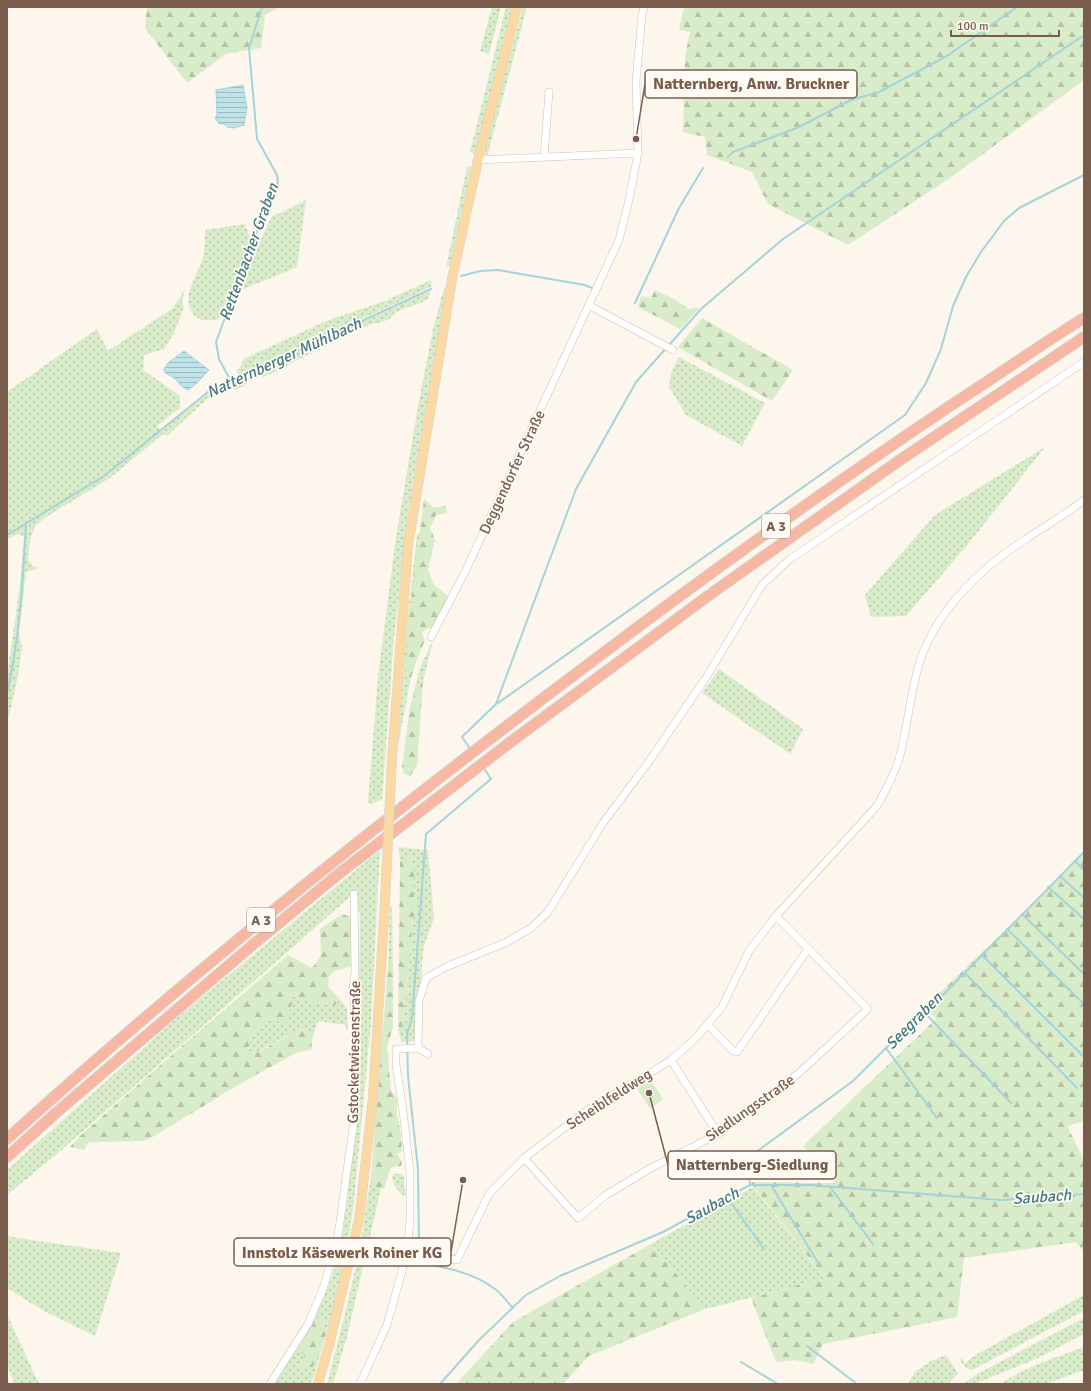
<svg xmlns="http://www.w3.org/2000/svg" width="1091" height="1391" viewBox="0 0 1091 1391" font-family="Signika,sans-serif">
  <defs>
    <pattern id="grass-dots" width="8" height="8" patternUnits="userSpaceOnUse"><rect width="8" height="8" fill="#d8ecc9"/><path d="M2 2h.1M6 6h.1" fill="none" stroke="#b4c2a5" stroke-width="1.8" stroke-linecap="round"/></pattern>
    <pattern id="forest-firs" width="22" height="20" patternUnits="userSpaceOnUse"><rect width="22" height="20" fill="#d8ecc9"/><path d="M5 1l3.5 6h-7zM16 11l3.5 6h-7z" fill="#b4c2a5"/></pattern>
    <pattern id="water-rules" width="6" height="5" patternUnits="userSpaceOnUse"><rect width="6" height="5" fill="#bfe3e8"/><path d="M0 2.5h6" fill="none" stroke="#a0bbbe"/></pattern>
  </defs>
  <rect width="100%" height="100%" fill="#fdf6ec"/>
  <!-- grass -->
  <g fill="url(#grass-dots)">
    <polygon points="492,7 501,7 489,54 480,51"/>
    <polygon points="506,7 513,7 477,150 475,153 473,154 470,152"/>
    <polygon points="523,7 527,7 487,157 484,152"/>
    <polygon points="467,167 471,167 450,266 446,267"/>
    <polygon points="306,200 297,267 241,290 256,250 272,216 285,211"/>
    <path d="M245,224L252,242L242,268L219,319C211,321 200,322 194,315C179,297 198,276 203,258C205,249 205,239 205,230Z"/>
    <polygon points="431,280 431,287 239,376 237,370 241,365 244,359 326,321 385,301"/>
    <polygon points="444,288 446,289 408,514 394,638 382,799 372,804 368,802 378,677 396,537 418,407 433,329"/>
    <path d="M185,289L182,302L184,307L174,333L164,349L144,355L143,370L180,396V408L157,426L161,431L207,394L235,383L318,342L430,291L429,298C418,306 406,306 397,312C393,314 392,318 387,320C380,323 374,323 366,326L264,377L260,376L236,390L230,388L219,395L207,399L167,436L163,434L110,478L46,517L35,526L30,540L28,560L33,566L39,568L26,572L19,633L22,647L18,676L7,725V678L20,584L24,536L17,534L7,539V392L97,329L108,351L173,308Z"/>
    <polygon points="679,357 765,403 742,446 686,415 669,387 671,373"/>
    <polygon points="1045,447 969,543 906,616 871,617 865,595 935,515"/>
    <polygon points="417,534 420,534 417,556 407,682 410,681 399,742 398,741 408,616"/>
    <polygon points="431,644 432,645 423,682 417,687 410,706 420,668"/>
    <polygon points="719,669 803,729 790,754 702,693"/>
    <polygon points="398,847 428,850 434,918 425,943 423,953 417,1029 414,1041 403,1042 401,1041 398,1028 400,1032 405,1007 413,919 416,908 413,893 414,873 411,858 400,861"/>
    <polygon points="380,850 371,1023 353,1210 340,1284 314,1376 310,1384 275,1384 312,1324 328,1287 339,1256 346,1210 357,1106 360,914 352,895 58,1153 7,1195 7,1170 178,1017"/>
    <polygon points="390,906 392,907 393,969 388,964"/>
    <polygon points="293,996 319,1004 335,1005 339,998 347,1009 348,1031 346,1030 346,1025 318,1021 313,1036 301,1028 247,1057 251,1034 271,1020"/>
    <path d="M395,1173L402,1175L405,1177L404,1187L405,1188L406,1195L404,1196C398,1191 392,1184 392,1176Z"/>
    <polygon points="371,1176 376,1187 381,1188 347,1337 333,1384 327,1384 346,1310 361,1243"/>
    <polygon points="753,1187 825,1279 705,1309 651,1244"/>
    <polygon points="7,1235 11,1237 121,1253 95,1336 44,1311 7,1288"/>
    <polygon points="1084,1295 1084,1311 972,1370 965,1367 960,1360 961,1358 965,1363 974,1356"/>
    <polygon points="7,1314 39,1384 15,1384 7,1366"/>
    <polygon points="1084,1318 1084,1334 1038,1358 974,1384 963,1384 977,1374"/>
    <path d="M1084,1347V1370L1046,1384H1001C1026,1366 1055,1358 1084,1347Z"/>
    <polygon points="946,1355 958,1373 948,1384 908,1384 915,1372 931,1361"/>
  </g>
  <!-- forest -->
  <g fill="url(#forest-firs)">
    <polygon points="147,7 280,7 265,15 261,48 226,54 187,83 145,28"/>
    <polygon points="684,7 1084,7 1084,80 950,178 848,245 768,204 752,172 707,155 705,137 683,132 685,56 690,32 679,30"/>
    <polygon points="655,290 672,298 689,309 699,307 696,312 680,329 638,307 641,296 651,298"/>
    <polygon points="702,318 793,370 772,401 678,347"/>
    <polygon points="424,499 434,508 446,506 447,513 436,515 430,528 435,540 428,570 434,585 447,595 447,598 433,628 426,629 422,634 425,640 416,662 410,681 407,683 406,665 409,618"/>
    <polygon points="423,682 417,766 410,776 404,774 402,767 410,706 417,687"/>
    <polygon points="1084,854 1084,1121 1067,1126 1084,1160 1084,1252 1076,1242 964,1258 957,1317 823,1344 813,1364 795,1360 776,1362 751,1298 825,1278 750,1182 836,1183 803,1146 936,1019 926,1006"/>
    <polygon points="411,857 414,873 413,893 416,908 413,919 405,1008 400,1034 398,1025 400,861"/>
    <polygon points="343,914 352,918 352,966 335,971 329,976 328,987 339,998 335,1005 319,1004 293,996 288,1023 271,1020 251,1034 247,1056 266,1048 301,1028 313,1036 311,1050 298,1052 243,1082 151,1138 143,1141 89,1142 84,1150 70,1147 80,1136 181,1047 288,955 312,968 321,956 320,929"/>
    <polygon points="388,964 393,969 393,1027 387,1047 391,1090 397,1099 397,1114 401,1134 402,1151 397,1154 402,1162 401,1166 392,1167 388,1174 384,1189 376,1187 371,1176"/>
    <polygon points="651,1244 705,1309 589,1356 563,1384 456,1384 513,1322"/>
    <polygon points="317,1318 324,1320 326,1332 321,1352 312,1368 301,1367 300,1364 305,1353 295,1352"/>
  </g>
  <!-- green -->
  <polygon fill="#d8ecc9" points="650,1079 663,1099 650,1109 636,1087"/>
  <!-- water -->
  <g fill="url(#water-rules)" stroke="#a5d3da">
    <polygon points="243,85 247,108 244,125 234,128 227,127 225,124 219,124 215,118 217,115 216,90"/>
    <path d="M184,351L209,370L196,384L188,390C177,385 177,377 165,373L164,369L168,363Z"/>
  </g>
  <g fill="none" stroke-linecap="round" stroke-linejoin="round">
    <!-- stream -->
    <g stroke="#a5d3da" stroke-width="2">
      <polyline points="728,157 733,152 797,128 851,100 879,92 947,56 1017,7"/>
      <polyline points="461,276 480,271 498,270 585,285 592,288"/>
      <polyline points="635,303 679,208 703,168"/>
      <polyline points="231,381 219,359 216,342 273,189 278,183 277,175 257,139 249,48 262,7"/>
      <polyline points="7,535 104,476 208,392 431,289"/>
      <path d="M7,693C20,637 23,579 26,523"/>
      <polyline points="498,703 905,415 926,383 941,349 953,306 966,277 981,252 1004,221 1019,208 1084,175"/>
      <polyline points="471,750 462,737 496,704 576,489 636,382 701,309 783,239 1084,35"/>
      <polyline points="1075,861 1084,870"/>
      <polyline points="1060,876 1084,898"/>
      <polyline points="1048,887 1084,919"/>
      <polyline points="1022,914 1084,974"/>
      <polyline points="1007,929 1084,1004"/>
      <polyline points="982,955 1084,1057"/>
      <polyline points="965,973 1077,1088"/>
      <polyline points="925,1013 1011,1103"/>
      <polyline points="886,1048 937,1118"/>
      <polyline points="750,1185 748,1164 755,1153 853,1081 886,1048 928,1010 1084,852"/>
      <polyline points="771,1185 820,1266"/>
      <polyline points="830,1187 873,1244"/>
      <polyline points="727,1197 764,1249"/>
      <polyline points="422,1253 419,1245 418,1169 408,1076 407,1033 412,1019 426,834 491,779 483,767"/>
      <path d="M423,1257L425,1264C450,1268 475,1274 495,1289C502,1294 507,1302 513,1308"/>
      <polyline points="807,1346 857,1384"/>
      <polyline points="741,1362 778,1384"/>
      <polyline points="440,1384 479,1340 526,1295 560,1276 663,1232 750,1185 810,1185 1001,1200 1084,1194"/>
    </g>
    <!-- minor casing -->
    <g stroke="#d1beb0" stroke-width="8">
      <g id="minor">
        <polyline points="544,157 549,92"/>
        <polyline points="478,160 638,153"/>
        <polyline points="590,306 673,350"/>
        <polyline points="431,637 465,572 619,240 629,200 638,153 636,81 642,15 644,7"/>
        <polyline points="708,1025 733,1051 737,1052 808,949"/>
        <polyline points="418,1048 419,1001 426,978 446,967 507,942 531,928 548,912 603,823 650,760 707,676 762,585 790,559 1084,362"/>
        <polyline points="671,1060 718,1134"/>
        <polyline points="524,1158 578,1218 606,1195 651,1168 718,1134 799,1073 867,1010 867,1008 778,918 775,917"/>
        <path d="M407,1253L457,1260L489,1194L524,1158L589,1109L637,1081L671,1060L695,1039L722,1007L749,951L775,917L877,806C885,791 894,776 899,759C908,726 910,691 921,658C939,608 982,567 1026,539C1045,526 1065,515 1084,500"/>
        <polyline points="270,1384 308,1324 323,1289 338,1236 355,1113 355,1011 353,989 355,972 354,894"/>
        <polyline points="360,1384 387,1325 407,1253 410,1220 410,1172 403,1111 396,1065 396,1049 418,1048 428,1054"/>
      </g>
    </g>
    <!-- major casing -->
    <g stroke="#dad1cd" stroke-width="10">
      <g id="major">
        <polyline points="392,758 408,546 452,279 478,160 517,7"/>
        <polyline points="318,1384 329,1345 359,1220 373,1098 385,901"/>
      </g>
    </g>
    <!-- highway casing -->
    <g stroke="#dad1cd" stroke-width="12">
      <g id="highway">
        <path d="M7,1139C196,968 395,809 598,657C716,568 836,482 959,400C1001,373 1042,344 1084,318"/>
        <polyline points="7,1157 58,1111 256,942 341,872 508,744 712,593 900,460 1084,337"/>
      </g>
    </g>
    <!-- minor -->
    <use href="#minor" stroke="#fff" stroke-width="7"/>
    <!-- major -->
    <use href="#major" stroke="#fbd9a5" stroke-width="9"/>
    <!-- highway -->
    <use href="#highway" stroke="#f7b7a3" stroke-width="10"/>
    <!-- rail -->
    <polyline stroke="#b9a8c9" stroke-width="2" stroke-dasharray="6 4" stroke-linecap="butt" points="7,1382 8,1384"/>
    <!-- major-bridge casing -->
    <g stroke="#dad1cd" stroke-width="10" stroke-linecap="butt">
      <polyline id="major-bridge" points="385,901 392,758"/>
    </g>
    <!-- major-bridge -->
    <use href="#major-bridge" stroke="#fbd9a5" stroke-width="9"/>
  </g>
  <g text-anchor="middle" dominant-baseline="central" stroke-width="3.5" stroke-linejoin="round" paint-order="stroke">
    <!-- shield labels -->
    <g fill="#fffaf3" stroke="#a28b7f" stroke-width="1">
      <rect x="762" y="514" width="28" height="24" rx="3"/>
      <rect x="247" y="908" width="28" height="24" rx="3"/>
    </g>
    <g font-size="14" font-weight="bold" fill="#7a5c4d">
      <text x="776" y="526">A 3</text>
      <text x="261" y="920">A 3</text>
    </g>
    <!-- street labels -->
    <g font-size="15" fill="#7a5c4d" stroke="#fffaf3">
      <text transform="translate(512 472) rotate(-65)">Deggendorfer Straße</text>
      <text transform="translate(354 1052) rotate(-89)">Gstocketwiesenstraße</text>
      <text transform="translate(609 1099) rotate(-33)">Scheiblfeldweg</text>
      <text transform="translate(750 1108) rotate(-35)">Siedlungsstraße</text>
    </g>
    <!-- water labels -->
    <g font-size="16" font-style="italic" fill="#437c86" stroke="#fffaf3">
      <text transform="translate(249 252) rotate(-70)">Rettenbacher Graben</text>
      <text transform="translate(284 358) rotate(-25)">Natternberger Mühlbach</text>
      <text transform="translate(914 1021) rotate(-45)">Seegraben</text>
      <text transform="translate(1042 1197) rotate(-4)">Saubach</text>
      <text transform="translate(712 1206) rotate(-29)">Saubach</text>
    </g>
  </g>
  <!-- callouts -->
  <path fill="none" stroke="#7a5c4d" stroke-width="1.5" d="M636 139L645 84M649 1093L668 1165M463 1180L451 1252"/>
  <g fill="#7a5c4d" stroke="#fffaf3" stroke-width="1.5">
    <circle cx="636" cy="139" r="4"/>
    <circle cx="649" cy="1093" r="4"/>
    <circle cx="463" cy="1180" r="4"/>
  </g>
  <g fill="#fffaf3" stroke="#7a5c4d" stroke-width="1.5">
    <rect x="645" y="70" width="212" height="28" rx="4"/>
    <rect x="668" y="1151" width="168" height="28" rx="4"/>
    <rect x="234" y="1238" width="217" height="28" rx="4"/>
  </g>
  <g font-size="16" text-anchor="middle" font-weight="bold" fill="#7a5c4d">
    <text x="751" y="89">Natternberg, Anw. Bruckner</text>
    <text x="752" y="1170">Natternberg-Siedlung</text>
    <text x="342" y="1258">Innstolz Käsewerk Roiner KG</text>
  </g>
  <!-- border -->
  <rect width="1091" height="1391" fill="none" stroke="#7a5c4d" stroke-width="16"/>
  <!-- scale -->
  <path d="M951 30v6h108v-6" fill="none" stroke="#7a5c4d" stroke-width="2"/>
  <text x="957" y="30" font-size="12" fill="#7a5c4d" stroke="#fffaf3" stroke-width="3" paint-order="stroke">100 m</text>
</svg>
